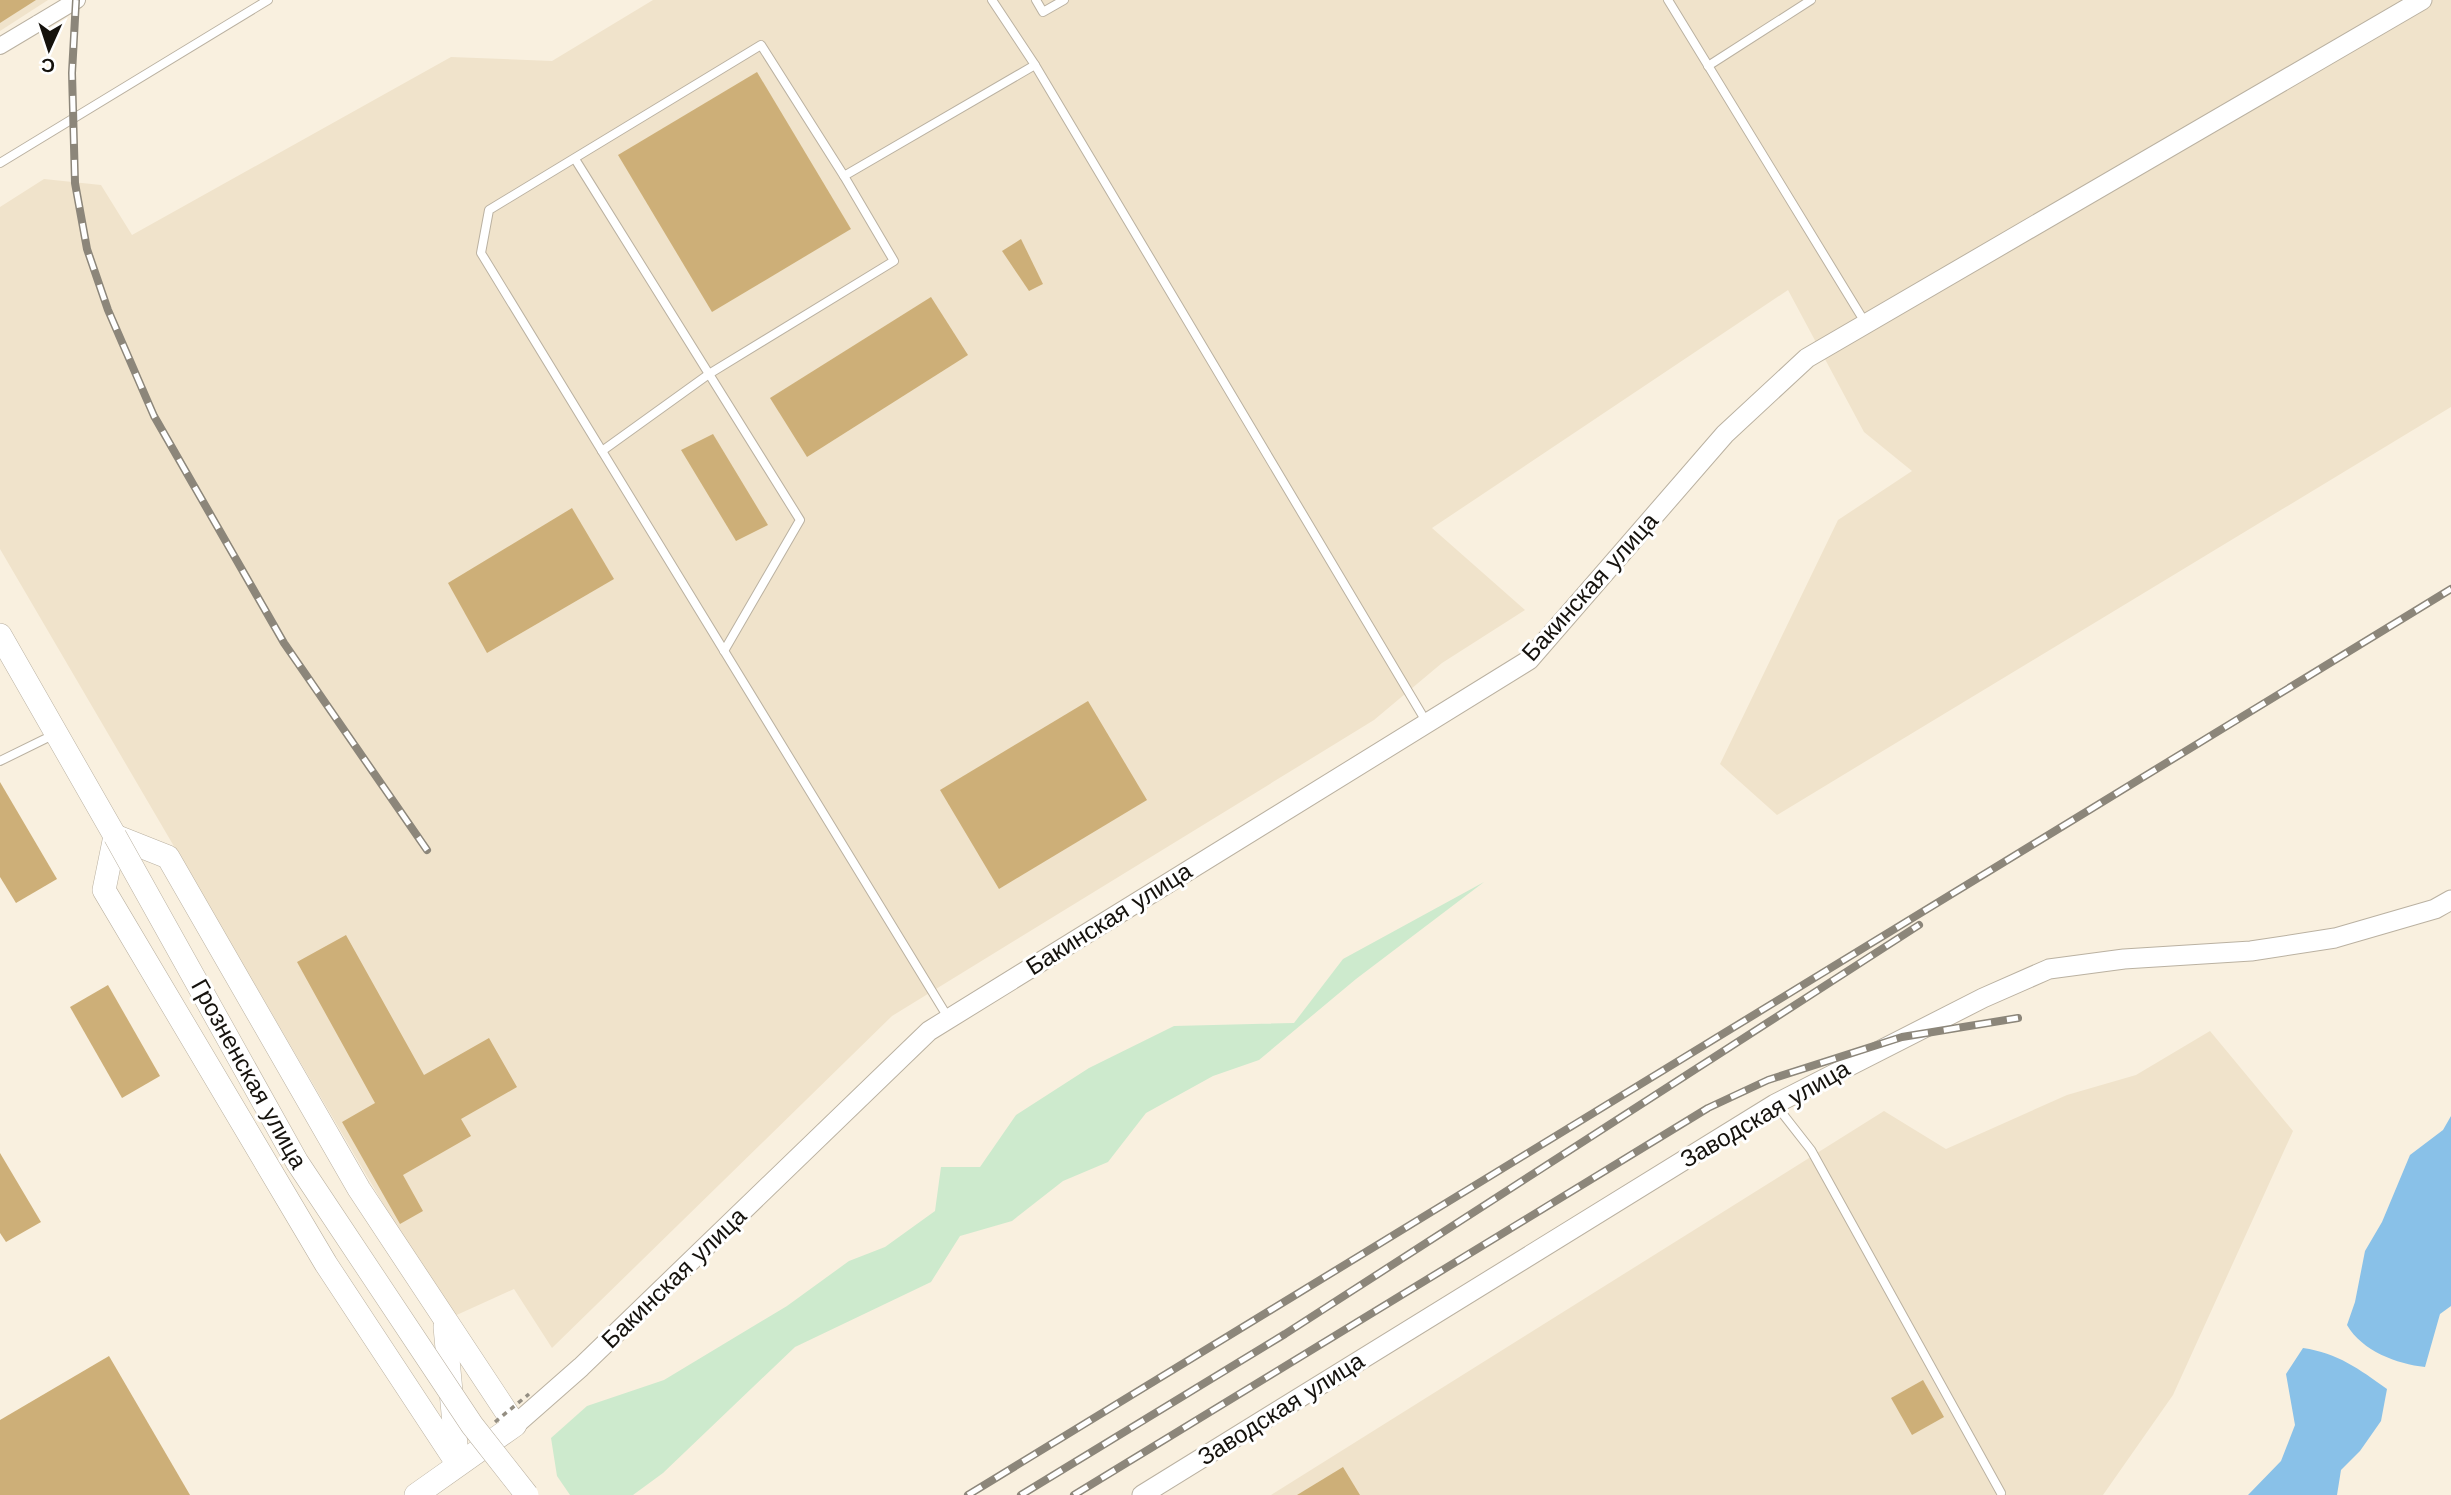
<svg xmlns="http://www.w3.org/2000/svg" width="2451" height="1495" viewBox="0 0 2451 1495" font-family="'Work Sans',sans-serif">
  <rect width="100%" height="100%" fill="#f9f0df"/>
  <!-- built -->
  <g fill="#f0e3cb">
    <polygon points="0,0 48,0 0,31"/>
    <polygon points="653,0 2451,0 2451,407 1777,815 1720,764 1838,520 1912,471 1864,432 1788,290 1432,528 1525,610 1442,663 1374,720 892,1016 552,1348 514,1289 450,1318 0,549 0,207 44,179 101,185 132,235 451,57 552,61"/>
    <polygon points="2210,1031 2293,1131 2173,1395 2103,1495 1271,1495 1884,1111 1946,1149 2067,1095 2136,1075"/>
  </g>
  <!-- green -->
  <polygon fill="#cdeacd" points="1484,882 1356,979 1259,1060 1213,1076 1146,1113 1108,1162 1063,1181 1012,1221 960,1236 931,1282 795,1347 663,1473 633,1495 570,1495 557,1476 551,1438 587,1406 664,1380 787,1306 849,1261 885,1247 935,1211 941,1167 980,1167 1016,1115 1089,1068 1174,1026 1294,1023 1343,959"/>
  <!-- water -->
  <g fill="#89c1e8">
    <path d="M2451,1116V1306L2440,1314L2425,1367C2397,1364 2362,1351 2347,1325L2355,1302L2365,1251L2382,1222L2410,1155L2443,1130Z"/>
    <path d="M2303,1348C2338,1353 2359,1369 2387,1389L2381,1421L2360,1451L2341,1470L2337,1495H2248L2281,1461L2295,1425L2286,1374Z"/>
  </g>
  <!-- building -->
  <g fill="#cdaf78">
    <polygon points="0,0 36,0 0,23"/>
    <polygon points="757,72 851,229 712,312 618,155"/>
    <polygon points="1021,239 1043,284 1029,291 1002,251"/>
    <polygon points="931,297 968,355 807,457 770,398"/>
    <polygon points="713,434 768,525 736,541 681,450"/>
    <polygon points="572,508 614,579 487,653 448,583"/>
    <polygon points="1088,701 1147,800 999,889 940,790"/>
    <polygon points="0,782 57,879 16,903 0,877"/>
    <polygon points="346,935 424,1075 489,1038 517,1087 461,1119 471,1136 403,1175 423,1211 400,1224 342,1122 375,1103 297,962"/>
    <polygon points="108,985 160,1076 122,1098 70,1007"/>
    <polygon points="0,1153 41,1222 6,1242 0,1233"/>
    <polygon points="109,1356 190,1495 0,1495 0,1420"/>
    <polygon points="1923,1380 1944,1417 1912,1435 1891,1398"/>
    <polygon points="1343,1467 1360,1495 1297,1495"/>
  </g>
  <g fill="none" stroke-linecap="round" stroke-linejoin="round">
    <!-- service casing -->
    <g stroke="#bab1a1" stroke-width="10">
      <g id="service">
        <polyline points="1036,0 1043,12 1064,0"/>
        <polyline points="1668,0 1866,324"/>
        <polyline points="1035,65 1427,723"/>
        <polyline points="1708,66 1811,0"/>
        <polyline points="575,159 800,520 724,651"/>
        <polyline points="0,163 268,0"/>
        <polyline points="602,451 709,374 894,261 844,176"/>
        <polyline points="0,761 53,735"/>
        <polyline points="949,1019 481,253 489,210 761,45 844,176 1035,65 992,0"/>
        <polyline points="1775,1104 1811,1150 2001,1493"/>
      </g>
    </g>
    <!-- minor casing -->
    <g stroke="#bab1a1" stroke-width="18">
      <polyline id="minor" points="0,46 77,0"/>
    </g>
    <!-- tertiary casing -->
    <g stroke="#bab1a1" stroke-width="21">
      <g id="tertiary">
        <polyline points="515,1425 581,1367 929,1031 1529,660 1725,434 1807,358 2422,0"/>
        <polyline points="1142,1495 1775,1104 1983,998 2049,969 2124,959 2251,951 2335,938 2435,909 2451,900"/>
      </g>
    </g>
    <!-- secondary casing -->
    <g stroke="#bab1a1" stroke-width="24">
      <g id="secondary">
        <polyline points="0,635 115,836"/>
        <polyline points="115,836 168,857 359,1189 515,1425 416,1495"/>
        <polyline points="115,836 104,890 326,1264 457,1463"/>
        <polyline points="445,1327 457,1456"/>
      </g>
    </g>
    <!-- service -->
    <use href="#service" stroke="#fff" stroke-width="8"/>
    <!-- minor -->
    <use href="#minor" stroke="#fff" stroke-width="16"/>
    <!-- tertiary -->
    <use href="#tertiary" stroke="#fff" stroke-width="19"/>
    <!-- secondary -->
    <use href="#secondary" stroke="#fff" stroke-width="23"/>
    <!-- rail casing -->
    <g stroke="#8c867a" stroke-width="8">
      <g id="rail">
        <polyline points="76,0 72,73 75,183 87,249 108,310 154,416 284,643 427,850"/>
        <polyline points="968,1495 2451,589"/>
        <polyline points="1021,1495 1285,1334 1919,925"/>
        <polyline points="1074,1495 1708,1108 1768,1080 1902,1037 2018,1018"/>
      </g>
    </g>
    <!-- rail -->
    <use href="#rail" stroke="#fff" stroke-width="5" stroke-dasharray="16" stroke-linecap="butt"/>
    <!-- secondary-bridge casing -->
    <g stroke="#bab1a1" stroke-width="24" stroke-linecap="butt">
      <polyline id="secondary-bridge" points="115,836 297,1162 472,1425 527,1495"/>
    </g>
    <!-- path-bridge -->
    <polyline stroke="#948e82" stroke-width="3.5" stroke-dasharray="5 5" stroke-linecap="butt" points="495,1422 529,1394"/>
    <!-- secondary-bridge -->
    <use href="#secondary-bridge" stroke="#fff" stroke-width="23"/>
  </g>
  <g text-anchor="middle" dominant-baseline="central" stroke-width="6" stroke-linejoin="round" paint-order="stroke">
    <!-- street labels -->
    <g font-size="24" fill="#15120d" stroke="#fff">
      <text transform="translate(1590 587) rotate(-48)">Бакинская улица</text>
      <text transform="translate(1109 919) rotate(-32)">Бакинская улица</text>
      <text transform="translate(249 1074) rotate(61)">Грозненская улица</text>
      <text transform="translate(1765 1114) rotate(-30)">Заводская улица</text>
      <text transform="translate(674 1278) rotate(-44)">Бакинская улица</text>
      <text transform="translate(1281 1409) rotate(-32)">Заводская улица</text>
    </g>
  </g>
  <!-- north arrow -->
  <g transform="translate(49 49) rotate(183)" stroke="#ffffff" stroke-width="5" paint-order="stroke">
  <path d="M0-5L12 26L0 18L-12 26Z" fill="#15120d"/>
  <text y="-10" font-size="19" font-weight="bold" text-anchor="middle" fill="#15120d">С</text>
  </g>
</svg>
